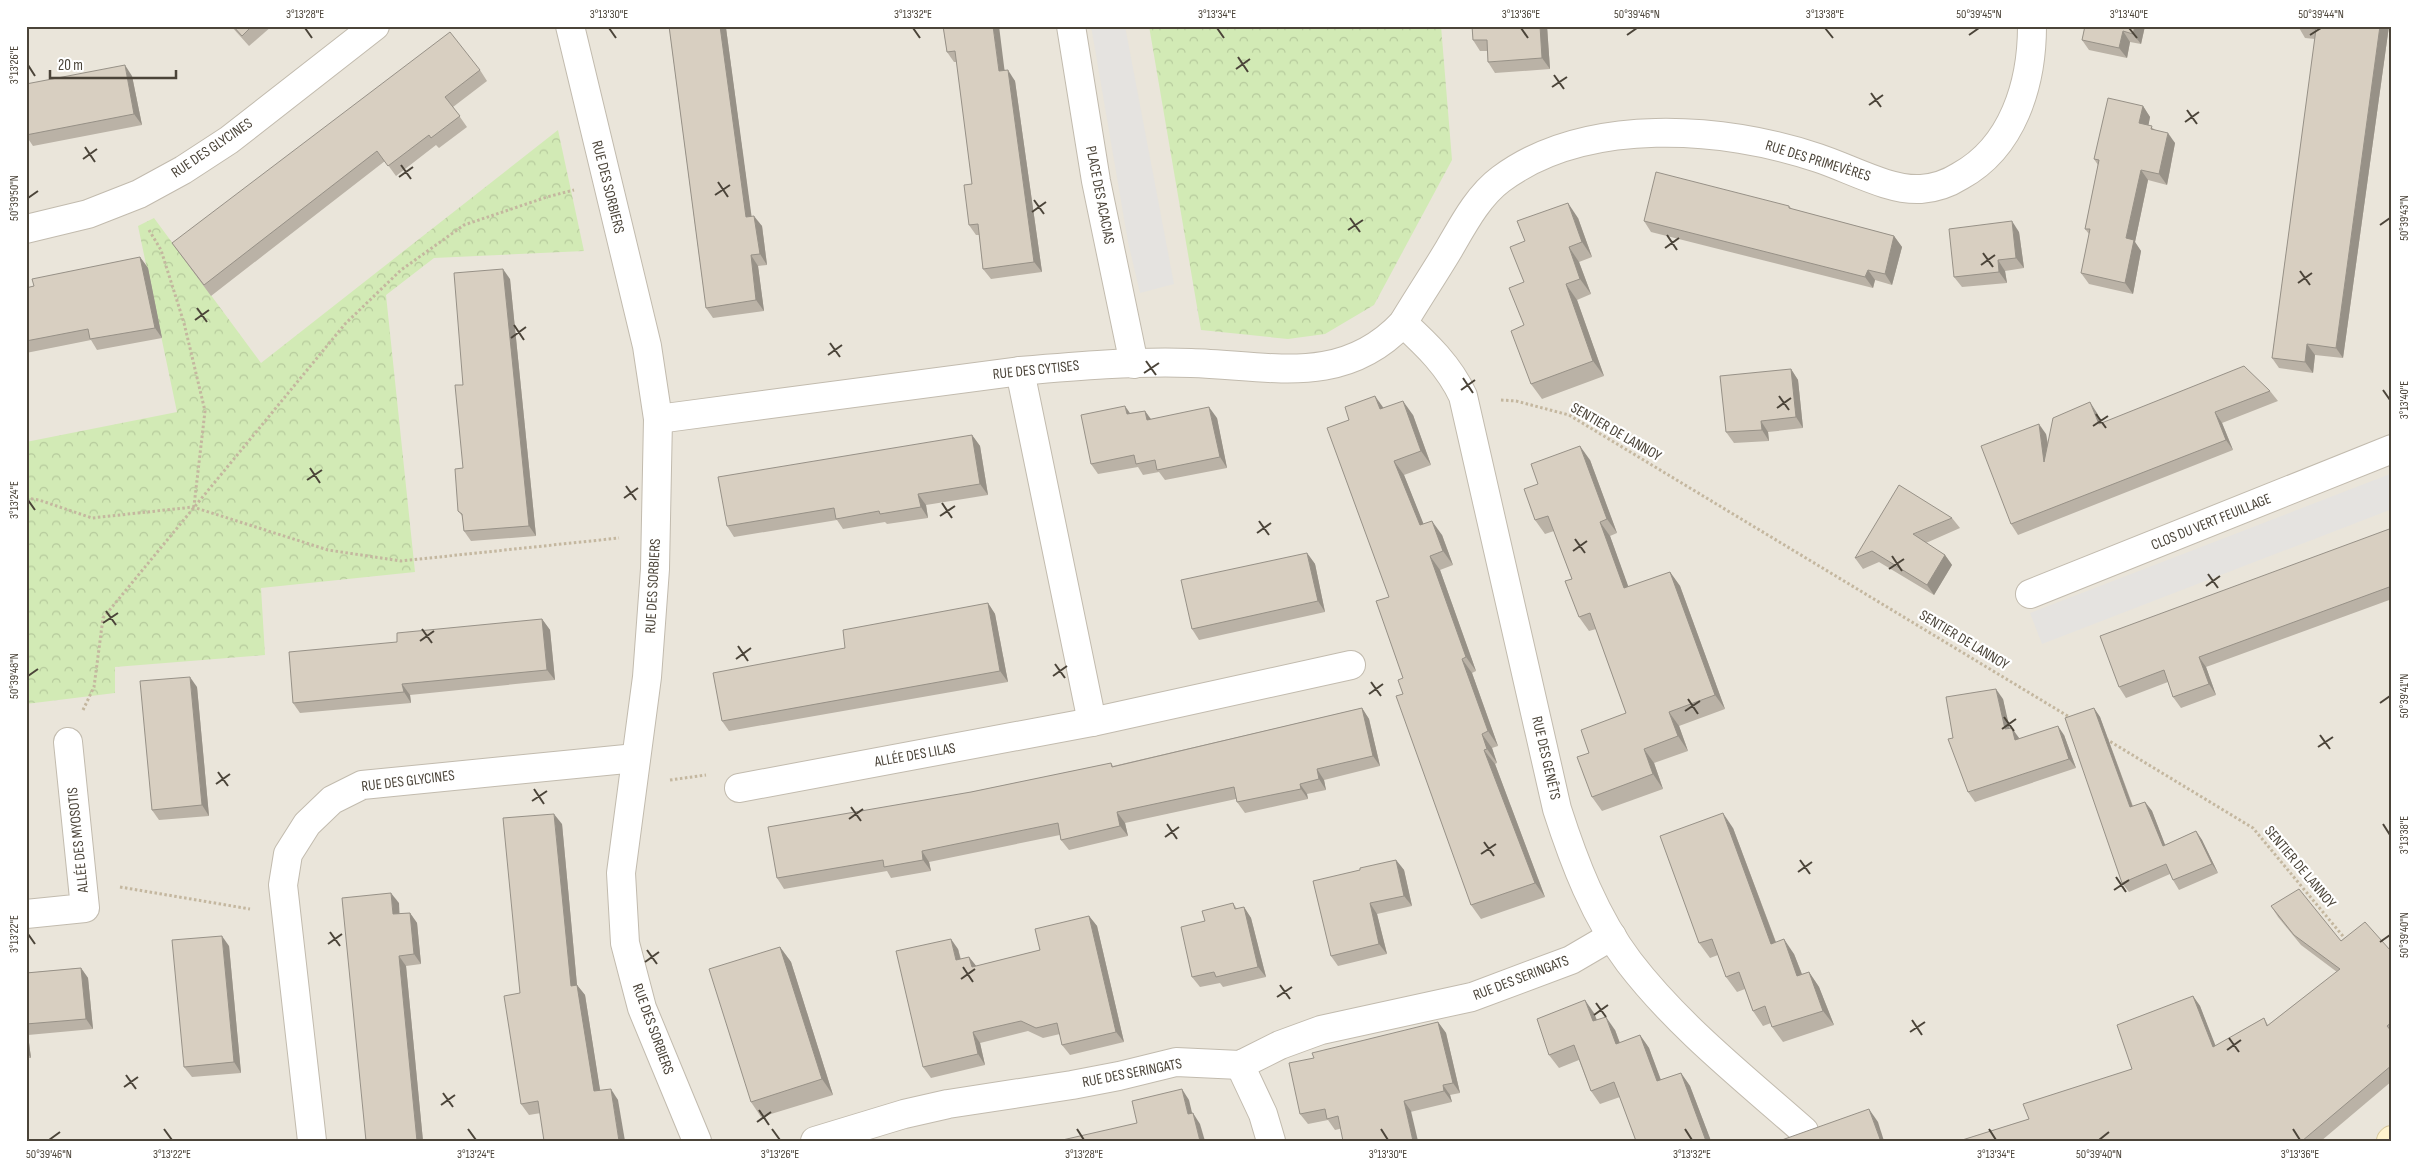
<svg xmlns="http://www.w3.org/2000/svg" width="2418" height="1167" viewBox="0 0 2418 1167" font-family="'Sofia Sans Condensed',sans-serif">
  <defs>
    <pattern id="park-crowns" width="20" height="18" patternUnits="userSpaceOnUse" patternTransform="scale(1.25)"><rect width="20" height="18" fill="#d2eab5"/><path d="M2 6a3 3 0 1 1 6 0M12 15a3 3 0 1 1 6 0" fill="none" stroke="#b6ca9c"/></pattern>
  </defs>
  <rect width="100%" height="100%" fill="#f6f3ec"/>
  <!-- residential -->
  <rect fill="#eae5da" x="26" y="26" width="2366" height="1115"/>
  <!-- park -->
  <g fill="url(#park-crowns)">
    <polygon points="1149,26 1441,26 1452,160 1374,305 1325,334 1288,339 1201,330"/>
    <polygon points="558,130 584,251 434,258 386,295 415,572 261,588 265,655 115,667 115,693 26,704 26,442 177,412 138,226 154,218 261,363"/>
  </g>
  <!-- parking -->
  <g fill="#e5e3e0">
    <polygon points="1091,26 1125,26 1174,284 1140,293 1128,242"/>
    <polygon points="2390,474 2392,509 2042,644 2030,613"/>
  </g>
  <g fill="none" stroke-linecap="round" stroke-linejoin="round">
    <!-- minor casing -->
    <g stroke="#c2bbae" stroke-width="30">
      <g id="minor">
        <polyline points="570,26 647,346 658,419 655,569 647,677 621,873 625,943 642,1008 697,1141"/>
        <polyline points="1071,26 1096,181 1134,364"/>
        <polyline points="26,229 88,214 139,194 183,170 229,140 375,26"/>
        <path d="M1403,323C1427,345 1449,366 1463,396L1557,809C1574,862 1595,917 1629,962C1678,1026 1744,1078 1804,1131"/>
        <polyline points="1020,371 1092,722"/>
        <path d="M658,419L1020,371C1077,366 1135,361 1191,363C1269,365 1342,388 1403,323C1418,298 1434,274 1449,249C1463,225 1478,196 1501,179C1586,116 1723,126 1818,158C1849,168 1889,191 1921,189C1935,188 1949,183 1960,176C2013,147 2032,84 2032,26"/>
        <polyline points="2030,594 2392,449"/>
        <polyline points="739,788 1092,722 1351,665"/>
        <polyline points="26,914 85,908 68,742"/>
        <polyline points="1240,1065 1263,1114 1271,1141"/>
        <polyline points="312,1141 283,885 288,854 307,824 332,800 362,785 636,758"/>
        <polyline points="815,1141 904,1114 948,1104 1072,1085 1119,1076 1176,1062 1240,1065 1280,1045 1321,1030 1472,997 1571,960 1612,936"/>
      </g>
    </g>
    <!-- secondary casing -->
    <g stroke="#d6c79b" stroke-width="30">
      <polyline id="secondary" points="2391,1141 2392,1140"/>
    </g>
    <!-- path -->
    <g stroke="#c4b79f" stroke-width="3" stroke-dasharray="2.5 2.5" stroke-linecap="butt">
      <polyline points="149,230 161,250 184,323 205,411 194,506"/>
      <polyline points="1501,400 1516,401 1569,415 2071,718"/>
      <polyline points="26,498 39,500 92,518 193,507 328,550 401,561 619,538"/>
      <polyline points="83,710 94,687 103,618 345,324 401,270 464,225 547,197 574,190"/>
      <polyline points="2106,739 2253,828 2347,941"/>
      <polyline points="670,780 706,775"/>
      <polyline points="120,887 250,909"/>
    </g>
    <!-- minor -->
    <use href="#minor" stroke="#fff" stroke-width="28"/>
    <!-- secondary -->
    <use href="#secondary" stroke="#fff3cd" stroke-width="28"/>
  </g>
  <!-- wall -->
  <g fill="#bab2a6">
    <polygon points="231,26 272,26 249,46"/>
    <polygon points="669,26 745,26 726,28 751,216 762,226 767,265 758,266 764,311 713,318 706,308"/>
    <polygon points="943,26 1005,70 1015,81 1042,272 991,279 983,269 979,235 976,235 969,225 972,184 957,62 954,62 947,52"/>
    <polygon points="1472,26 1547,26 1550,69 1495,73 1488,62 1487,51 1480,51 1473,40"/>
    <polygon points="2085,26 2145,26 2141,44 2130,42 2127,58 2089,50 2082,40"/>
    <polygon points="2298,26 2389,26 2343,358 2315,355 2313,373 2279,368 2272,358 2315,39 2305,38"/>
    <polygon points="480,70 487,81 453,107 467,127 439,148 436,145 396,176 385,161 211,296 172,243"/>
    <polygon points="132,76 142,125 33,146 27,137 26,137 26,84"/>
    <polygon points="2143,106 2150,117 2148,125 2175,143 2167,185 2148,180 2135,242 2141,251 2133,294 2089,284 2081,273 2089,234 2085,229 2098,165 2094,159"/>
    <polygon points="1789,206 1792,209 1894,236 1902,247 1892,285 1875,280 1873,288 1651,232 1644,221"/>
    <polygon points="1578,218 1592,257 1579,262 1591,294 1577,300 1604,376 1542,399 1531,384 1524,325 1524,282"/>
    <polygon points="2019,232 2024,268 2005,271 2007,283 1962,287 1954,277"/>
    <polygon points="140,257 148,268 162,338 97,350 91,340 26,353 26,288"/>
    <polygon points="510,279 536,536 471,541 464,531 463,517 458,511 463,468 463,385"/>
    <polygon points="1791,369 1798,380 1803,428 1768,432 1769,441 1734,443 1726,432"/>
    <polygon points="2270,391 2278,401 2222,423 2233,450 2018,535 2011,524 2046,434 2048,444 2097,413 2101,423"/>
    <polygon points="1383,408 1413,415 1431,465 1404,475 1423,524 1442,535 1453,565 1440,570 1476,671 1472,673 1498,746 1492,748 1497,763 1495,764 1545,897 1481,919 1471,905 1403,694 1403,678"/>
    <polygon points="1145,411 1151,419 1217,418 1227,468 1165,480 1159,472 1143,475 1138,467 1098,474 1091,464 1130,413"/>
    <polygon points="972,435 980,446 988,495 926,505 928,518 887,524 885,522 843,529 837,520 734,537 727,526"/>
    <polygon points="1590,460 1617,533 1610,536 1628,587 1670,572 1680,586 1725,709 1679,726 1688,751 1654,763 1663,789 1602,811 1592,797 1589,753 1626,713 1596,629 1589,631 1579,617 1572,579 1554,531 1545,534 1535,520 1538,484"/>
    <polygon points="1952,518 1960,528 1926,543 1945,555 1952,565 1934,595 1879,562 1863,569 1855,558"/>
    <polygon points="2392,528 2392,599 2206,667 2216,695 2181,708 2173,697 2168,682 2126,698 2119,687"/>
    <polygon points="1307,553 1315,564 1325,612 1199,640 1192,629"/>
    <polygon points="988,603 995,614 1008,682 729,731 722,721 845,648"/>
    <polygon points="542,619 550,630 555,680 410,695 411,703 300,713 293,703 397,642"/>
    <polygon points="197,687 209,816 159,820 152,810"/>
    <polygon points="2003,699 2009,729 2019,738 2019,739 2064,735 2076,768 1975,802 1968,792 1953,738"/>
    <polygon points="1362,708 1369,719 1380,766 1324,780 1326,790 1307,794 1308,799 1245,813 1237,802 1236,799 1125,823 1128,836 1069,850 1061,840 1060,835 929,862 931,871 891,878 887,871 784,889 777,878 971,792 1111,763 1113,766"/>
    <polygon points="2094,708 2100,717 2133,806 2145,802 2152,811 2165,845 2196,831 2202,840 2218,873 2179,890 2173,880 2170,874 2129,892 2122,883"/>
    <polygon points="562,824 577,985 585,995 600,1091 618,1100 529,1115 521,1104 520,993"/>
    <polygon points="1733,828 1776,942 1794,954 1802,974 1809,972 1819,987 1834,1025 1783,1042 1772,1027 1771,1023 1763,1026 1753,1011 1745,989 1737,992 1726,977 1718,955 1710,958 1699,943"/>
    <polygon points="1396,860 1404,870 1412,906 1377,914 1387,954 1338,966 1331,956 1360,870"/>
    <polygon points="399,903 399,914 410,913 417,923 421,964 406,966 423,1141 366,1141"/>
    <polygon points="1233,903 1237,909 1244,907 1251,918 1266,977 1223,987 1220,983 1200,987 1192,977 1205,921"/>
    <polygon points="2271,906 2341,941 2390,950 2392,948 2392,1081 2321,1141 1959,1141 2029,1119 2132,1069 2193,996 2200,1006 2215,1046 2264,1018 2268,1025 2337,972 2301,945 2278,917"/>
    <polygon points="1089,916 1097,926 1124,1042 1070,1055 1062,1045 1060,1034 1043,1038 1028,1031 980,1043 985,1065 931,1078 923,1067 958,949 961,959 969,957 976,966 1040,950"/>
    <polygon points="229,946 241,1073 192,1077 184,1067"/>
    <polygon points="780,947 791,962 833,1095 761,1117 751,1102"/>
    <polygon points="81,968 88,978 93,1029 28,1035 31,1058 26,1058 26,973"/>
    <polygon points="1594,1013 1597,1020 1615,1030 1620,1043 1640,1035 1649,1048 1661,1080 1681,1073 1690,1086 1711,1141 1636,1141 1620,1097 1600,1104 1591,1091 1579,1060 1559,1068 1549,1055"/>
    <polygon points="1438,1022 1446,1033 1460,1093 1450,1095 1452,1102 1335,1130 1328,1120 1308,1124 1300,1114 1314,1058"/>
  </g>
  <!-- shaded-wall -->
  <g fill="#979187">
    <polygon points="720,26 724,26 726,28 753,227 746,217"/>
    <polygon points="993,26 999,26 1006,82 999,71"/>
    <polygon points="1540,26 1547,26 1550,69 1542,58"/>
    <polygon points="2135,26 2145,26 2141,44 2133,34"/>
    <polygon points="2380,26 2389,26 2343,358 2336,348"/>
    <polygon points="2123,31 2130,42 2127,58 2119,48"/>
    <polygon points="125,65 132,76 142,125 134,114"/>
    <polygon points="1008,70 1015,81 1042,272 1034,262"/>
    <polygon points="2143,106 2150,117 2147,133 2139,123"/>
    <polygon points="2168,133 2175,143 2167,185 2159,174"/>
    <polygon points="2141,170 2148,180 2135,242 2141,251 2133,294 2125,283 2126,238"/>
    <polygon points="1568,203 1578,218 1592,257 1582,242"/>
    <polygon points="754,216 762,226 767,265 760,254"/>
    <polygon points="2012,221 2019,232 2024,268 2016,258"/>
    <polygon points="1894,236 1902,247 1892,285 1885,274"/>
    <polygon points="1569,247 1579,262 1591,294 1580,279"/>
    <polygon points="751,255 758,266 764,311 756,300"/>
    <polygon points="140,257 148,268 162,338 155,328"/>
    <polygon points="1998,260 2005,271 2007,283 1999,272"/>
    <polygon points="503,269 510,279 536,536 529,526"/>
    <polygon points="1868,270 1875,280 1873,288 1865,277"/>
    <polygon points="1566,284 1577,300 1604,376 1593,361"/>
    <polygon points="2307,344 2315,355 2313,373 2305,362"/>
    <polygon points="1791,369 1798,380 1803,428 1796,417"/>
    <polygon points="1375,396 1385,410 1380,409"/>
    <polygon points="1403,401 1413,415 1431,465 1421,451"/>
    <polygon points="2090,402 2097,413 2106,435 2099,424"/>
    <polygon points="1125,406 1132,416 1127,414"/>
    <polygon points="1209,407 1217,418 1227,468 1220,457"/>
    <polygon points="1145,411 1152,421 1147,420"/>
    <polygon points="2215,412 2222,423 2233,450 2226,440"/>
    <polygon points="1761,421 1768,432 1769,441 1762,430"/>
    <polygon points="2039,424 2046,434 2052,472 2044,462"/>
    <polygon points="972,435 980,446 988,495 980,484"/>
    <polygon points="1580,446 1590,460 1617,533 1607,519"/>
    <polygon points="1394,461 1404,475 1430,540 1420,525"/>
    <polygon points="918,494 926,505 928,518 921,507"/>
    <polygon points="1432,521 1442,535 1453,565 1443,551"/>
    <polygon points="1600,522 1610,536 1634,602 1624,588"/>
    <polygon points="1307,553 1315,564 1325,612 1318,601"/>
    <polygon points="1945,555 1952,565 1934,595 1927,585"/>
    <polygon points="1430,556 1440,570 1476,671 1466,657"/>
    <polygon points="1670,572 1680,586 1725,709 1715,695"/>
    <polygon points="988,603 995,614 1008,682 1000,671"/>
    <polygon points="542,619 550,630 555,680 547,670"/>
    <polygon points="2199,657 2206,667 2216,695 2209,684"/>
    <polygon points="1462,659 1472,673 1498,746 1488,731"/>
    <polygon points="190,677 197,687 209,816 202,805"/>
    <polygon points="402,684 410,695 411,703 404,692"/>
    <polygon points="1996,689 2003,699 2012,738 2005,729"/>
    <polygon points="1362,708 1369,719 1380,766 1373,756"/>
    <polygon points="2094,708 2100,717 2136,816 2130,807"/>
    <polygon points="1669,712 1679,726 1688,751 1678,736"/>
    <polygon points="2058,726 2064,735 2076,768 2069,759"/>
    <polygon points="2012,728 2019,738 2021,750 2015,740"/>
    <polygon points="1482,734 1492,748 1497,763 1487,749"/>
    <polygon points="1644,749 1654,763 1663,789 1653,774"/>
    <polygon points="1484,750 1495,764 1545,897 1535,883"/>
    <polygon points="1317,769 1324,780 1326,790 1319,779"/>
    <polygon points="1300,784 1307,794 1308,799 1301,789"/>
    <polygon points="2145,802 2152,811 2169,855 2163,846"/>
    <polygon points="1117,812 1125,823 1128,836 1120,826"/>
    <polygon points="1723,813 1733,828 1782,959 1771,944"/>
    <polygon points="554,814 562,824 577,985 585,995 602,1102 594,1091 571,986"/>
    <polygon points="2196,831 2202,840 2218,873 2212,864"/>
    <polygon points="922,851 929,862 931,871 923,860"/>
    <polygon points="1396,860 1404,870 1412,906 1404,896"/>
    <polygon points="391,893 399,903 400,924 393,914"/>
    <polygon points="1370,903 1377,914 1387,954 1379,944"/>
    <polygon points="1244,907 1251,918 1266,977 1258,967"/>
    <polygon points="410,913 417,923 421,964 414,954"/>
    <polygon points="1089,916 1097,926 1124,1042 1116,1032"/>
    <polygon points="222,936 229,946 241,1073 234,1062"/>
    <polygon points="951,939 958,949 963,970 956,960"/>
    <polygon points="1784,939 1794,954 1808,990 1797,976"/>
    <polygon points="780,947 791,962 833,1095 822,1079"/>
    <polygon points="399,956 406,966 423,1141 417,1141"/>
    <polygon points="969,957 977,967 972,967"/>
    <polygon points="81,968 88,978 93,1029 86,1019"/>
    <polygon points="1809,972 1819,987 1834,1025 1823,1011"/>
    <polygon points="2193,996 2200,1006 2220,1057 2213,1047"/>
    <polygon points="1585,1000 1594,1013 1602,1034 1593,1021"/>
    <polygon points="1606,1017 1615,1030 1625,1057 1616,1044"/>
    <polygon points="1438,1022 1446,1033 1460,1093 1453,1083"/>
    <polygon points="973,1032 980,1043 985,1065 978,1054"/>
    <polygon points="26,1033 28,1035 31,1058 26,1051"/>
    <polygon points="1640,1035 1649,1048 1666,1094 1657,1081"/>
    <polygon points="1681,1073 1690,1086 1711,1141 1706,1141"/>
    <polygon points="1443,1085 1450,1095 1452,1102 1444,1091"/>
    <polygon points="611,1089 618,1100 625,1141 619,1141"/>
    <polygon points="1182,1089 1189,1100 1195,1125 1188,1114"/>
    <polygon points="1404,1101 1411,1111 1418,1141 1413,1141"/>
    <polygon points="1869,1109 1878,1122 1884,1141 1881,1141 1880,1139"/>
    <polygon points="1193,1113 1200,1124 1205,1141 1200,1141"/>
  </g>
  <!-- building -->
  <g fill="#d8cfc1" stroke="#979187">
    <polygon points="233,26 252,26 242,36"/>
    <polygon points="669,26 720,26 746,217 754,216 760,254 751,255 756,300 706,308"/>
    <polygon points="943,26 993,26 999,71 1008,70 1034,262 983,269 978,224 969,225 964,185 972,184 955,51 947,52"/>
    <polygon points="1472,26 1540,26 1542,58 1488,62 1487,40 1473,40"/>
    <polygon points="2085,26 2135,26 2133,34 2123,31 2119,48 2082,40"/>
    <polygon points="2298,26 2380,26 2336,348 2307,344 2305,362 2272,358 2316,29 2298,27"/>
    <polygon points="450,32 480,70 445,97 460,116 431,138 429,135 388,166 377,151 204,285 172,243"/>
    <polygon points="125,65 134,114 26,135 26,84"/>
    <polygon points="2108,98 2143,106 2139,123 2152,126 2151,129 2168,133 2159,174 2141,170 2126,238 2134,240 2125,283 2081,273 2090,229 2085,229 2099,160 2094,159"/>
    <polygon points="1656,172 1789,206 1789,208 1894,236 1885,274 1868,270 1865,277 1644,221"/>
    <polygon points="1568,203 1582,242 1569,247 1580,279 1566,284 1593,361 1531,384 1511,331 1524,325 1509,288 1524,282 1510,247 1525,241 1517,221"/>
    <polygon points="2012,221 2016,258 1998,260 1999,272 1954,277 1949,229"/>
    <polygon points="140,257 155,328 90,339 88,329 26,341 26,288 34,286 32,279"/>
    <polygon points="503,269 529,526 464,531 462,514 458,511 455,469 463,468 455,385 463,385 454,273"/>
    <polygon points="2244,366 2270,391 2215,412 2226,440 2011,524 1981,446 2039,424 2044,462 2053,418 2090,402 2099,424"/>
    <polygon points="1791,369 1796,417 1761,421 1762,430 1726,432 1720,376"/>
    <polygon points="1375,396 1380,409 1403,401 1421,451 1394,461 1420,525 1432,521 1443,551 1430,556 1466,657 1462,659 1488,731 1482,734 1487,749 1484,750 1535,883 1471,905 1396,696 1403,694 1398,680 1403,678 1376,601 1389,597 1327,428 1349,420 1345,407"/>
    <polygon points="1125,406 1127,414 1145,411 1147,420 1209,407 1220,457 1157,470 1155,460 1136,464 1134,455 1091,464 1081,415"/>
    <polygon points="972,435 980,484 918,494 921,507 880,514 879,511 836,519 834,508 727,526 718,477"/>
    <polygon points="1580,446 1607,519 1600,522 1624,588 1670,572 1715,695 1669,712 1678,736 1644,749 1653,774 1592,797 1577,757 1589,753 1581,730 1626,713 1590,613 1579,617 1565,581 1572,579 1548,516 1535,520 1524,489 1538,484 1531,464"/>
    <polygon points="1899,485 1952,518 1913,534 1945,555 1927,585 1872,551 1855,558"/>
    <polygon points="2392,528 2392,586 2199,657 2209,684 2173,697 2164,670 2119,687 2100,636"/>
    <polygon points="1307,553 1318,601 1192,629 1181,580"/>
    <polygon points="988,603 1000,671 722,721 713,673 845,648 843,630"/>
    <polygon points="542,619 547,670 402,684 404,692 293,703 289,652 397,642 397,633"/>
    <polygon points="190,677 202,805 152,810 140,681"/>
    <polygon points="1996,689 2005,729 2012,728 2015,740 2058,726 2069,759 1968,792 1948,739 1953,738 1946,697"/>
    <polygon points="1362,708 1373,756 1317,769 1319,779 1300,784 1301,789 1237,802 1234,787 1117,812 1120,826 1061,840 1058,823 922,851 923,860 884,867 883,860 777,878 768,827 971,792 1111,763 1112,767"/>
    <polygon points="2094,708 2130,807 2145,802 2163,846 2196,831 2212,864 2173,880 2166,864 2122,883 2065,718"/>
    <polygon points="1723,813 1771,944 1784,939 1797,976 1809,972 1823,1011 1772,1027 1765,1006 1753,1011 1739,972 1726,977 1712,939 1699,943 1660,836"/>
    <polygon points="554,814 571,986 577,985 594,1091 611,1089 619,1141 544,1141 538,1101 521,1104 504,996 520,993 503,818"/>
    <polygon points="1396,860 1404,896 1370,903 1379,944 1331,956 1313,881 1360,870 1360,868"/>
    <polygon points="2299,889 2341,941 2365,922 2390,950 2392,948 2392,1022 2387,1026 2392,1032 2392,1065 2302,1141 1959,1141 2029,1119 2023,1104 2132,1069 2117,1025 2193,996 2213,1047 2264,1018 2267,1026 2340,969 2294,935 2271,906"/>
    <polygon points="391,893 393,914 410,913 414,954 399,956 417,1141 366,1141 342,898"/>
    <polygon points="1233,903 1235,909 1244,907 1258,967 1216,977 1214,972 1192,977 1181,927 1205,921 1202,911"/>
    <polygon points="1089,916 1116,1032 1062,1045 1057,1023 1036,1028 1021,1021 973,1032 978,1054 923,1067 896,951 951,939 956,960 969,957 972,967 1040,950 1035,929"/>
    <polygon points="222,936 234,1062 184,1067 172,940"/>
    <polygon points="780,947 822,1079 751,1102 709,969"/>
    <polygon points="81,968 86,1019 26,1024 26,973"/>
    <polygon points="1585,1000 1593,1021 1606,1017 1616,1044 1640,1035 1657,1081 1681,1073 1706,1141 1636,1141 1614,1082 1591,1091 1574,1045 1549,1055 1537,1019"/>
    <polygon points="1438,1022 1453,1083 1443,1085 1444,1091 1404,1101 1413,1141 1343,1141 1338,1116 1327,1119 1325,1109 1300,1114 1289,1063 1314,1058 1312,1053"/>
    <polygon points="1182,1089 1188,1114 1193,1113 1200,1141 1058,1141 1137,1123 1132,1101"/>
    <polygon points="1869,1109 1880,1139 1876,1141 1779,1141"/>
  </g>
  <!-- ticks -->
  <path fill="none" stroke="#4b4439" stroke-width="2" d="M305,28L312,38M609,28L616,38M913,28L920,38M1217,28L1224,38M1521,28L1528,38M1825,28L1833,38M2129,28L2137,38M1627,35L1637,28M1969,35L1979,28M2310,35L2321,28M1238,57L1248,72M28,65L35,76M1236,69L1250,59M1554,75L1564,89M1552,87L1567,77M1871,93L1881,107M1869,105L1883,95M2187,110L2197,124M2185,122L2199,112M85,147L95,162M83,159L97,149M401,165L411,179M399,177L413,167M718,182L728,197M715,195L730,185M28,198L38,191M1034,200L1044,214M1032,212L1046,202M1350,218L1360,232M2380,225L2390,218M1348,230L1363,220M1667,235L1677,250M1665,248L1679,238M1983,253L1993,267M1981,265L1995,255M2300,271L2310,285M2298,283L2312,273M197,308L207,322M195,320L209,310M514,325L524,340M511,338L526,327M830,343L840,357M828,355L842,345M1146,361L1156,375M1144,373L1159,363M1463,378L1473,393M1461,390L1475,380M2383,390L2390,400M1779,396L1789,410M1777,408L1791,398M2096,414L2106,428M2093,426L2108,416M310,468L320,483M307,480L322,470M626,486L636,500M624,498L638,488M28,500L35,510M942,503L952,518M940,516L955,506M1259,521L1269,535M1257,533L1271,523M1575,539L1585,553M1573,551L1587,541M1892,556L1902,571M1889,569L1904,559M2208,574L2218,588M2206,586L2220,576M106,611L116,625M103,623L118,613M422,629L432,643M420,641L434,631M738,646L748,661M736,659L751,648M1055,664L1065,678M28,676L38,669M1053,676L1067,666M1371,682L1381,696M1369,694L1383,684M1688,699L1698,714M2380,703L2390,696M1685,711L1700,701M2004,717L2014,731M2002,729L2016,719M2320,735L2330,749M2318,747L2333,737M218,772L228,786M216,784L230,774M534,789L544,804M532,801L547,791M851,807L861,821M849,819L863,809M1167,824L1177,839M2383,824L2390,835M1165,837L1179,827M1484,842L1494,856M1481,854L1496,844M1800,860L1810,874M1798,872L1812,862M2116,877L2126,892M2114,890L2129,880M330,932L340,946M28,934L35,944M2380,942L2390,935M328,944L342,934M647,950L657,964M645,962L659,952M963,967L973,982M961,979L975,969M1280,985L1290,999M1277,997L1292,987M1596,1003L1606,1017M1594,1015L1608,1005M1912,1020L1922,1035M1910,1032L1925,1022M2229,1038L2239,1052M2227,1050L2241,1040M126,1075L136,1089M124,1087L138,1077M443,1093L453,1107M441,1105L455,1095M759,1110L769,1125M757,1122L771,1112M164,1129L172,1140M468,1129L476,1140M772,1129L780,1140M1077,1129L1084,1140M1381,1129L1388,1140M1685,1129L1692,1140M1989,1129L1996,1140M2293,1129L2300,1140M49,1140L60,1132M2099,1140L2109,1132"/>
  <g text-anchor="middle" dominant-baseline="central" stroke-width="4.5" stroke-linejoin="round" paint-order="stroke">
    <!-- street labels -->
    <g font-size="15" fill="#4b4439" stroke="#fff">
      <text transform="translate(212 148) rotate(-34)">RUE DES GLYCINES</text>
      <text transform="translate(1818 161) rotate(17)">RUE DES PRIMEVÈRES</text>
      <text transform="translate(608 187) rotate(76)">RUE DES SORBIERS</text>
      <text transform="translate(1100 195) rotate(79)">PLACE DES ACACIAS</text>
      <text transform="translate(1036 370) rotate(-6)">RUE DES CYTISES</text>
      <text transform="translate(1616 432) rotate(30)">SENTIER DE LANNOY</text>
      <text transform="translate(2211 522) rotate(-22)">CLOS DU VERT FEUILLAGE</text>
      <text transform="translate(653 586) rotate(-87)">RUE DES SORBIERS</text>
      <text transform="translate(1964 640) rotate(31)">SENTIER DE LANNOY</text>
      <text transform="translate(915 755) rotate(-10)">ALLÉE DES LILAS</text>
      <text transform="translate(1546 758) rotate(77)">RUE DES GENÊTS</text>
      <text transform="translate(408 781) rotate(-7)">RUE DES GLYCINES</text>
      <text transform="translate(78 840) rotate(-96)">ALLÉE DES MYOSOTIS</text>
      <text transform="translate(2300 867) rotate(50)">SENTIER DE LANNOY</text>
      <text transform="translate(1521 978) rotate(-21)">RUE DES SERINGATS</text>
      <text transform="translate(653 1029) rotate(70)">RUE DES SORBIERS</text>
      <text transform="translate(1132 1073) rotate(-11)">RUE DES SERINGATS</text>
    </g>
  </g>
  <!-- border -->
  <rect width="2418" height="1167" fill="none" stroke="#ffffff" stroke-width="55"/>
  <!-- scale -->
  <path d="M50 70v8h126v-8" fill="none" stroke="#4b4439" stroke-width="2.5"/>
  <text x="58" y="70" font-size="15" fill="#4b4439" stroke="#ffffff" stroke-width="4" paint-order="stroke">20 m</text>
  <rect x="28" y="28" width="2362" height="1112" fill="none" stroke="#4b4439" stroke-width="2"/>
  <g font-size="12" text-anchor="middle" fill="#4b4439">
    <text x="305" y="18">3°13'28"E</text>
    <text x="609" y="18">3°13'30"E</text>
    <text x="913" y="18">3°13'32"E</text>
    <text x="1217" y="18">3°13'34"E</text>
    <text x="1521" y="18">3°13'36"E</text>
    <text x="1637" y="18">50°39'46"N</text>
    <text x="1825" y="18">3°13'38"E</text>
    <text x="1979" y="18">50°39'45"N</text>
    <text x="2129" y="18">3°13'40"E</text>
    <text x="2321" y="18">50°39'44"N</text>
    <text transform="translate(14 65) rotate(-90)" y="4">3°13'26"E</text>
    <text transform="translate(14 198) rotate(-90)" y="4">50°39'50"N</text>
    <text transform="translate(2404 218) rotate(-90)" y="4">50°39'43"N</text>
    <text transform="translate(2404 400) rotate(-90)" y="4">3°13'40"E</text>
    <text transform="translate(14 500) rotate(-90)" y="4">3°13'24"E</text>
    <text transform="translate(14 676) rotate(-90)" y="4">50°39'48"N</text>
    <text transform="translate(2404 696) rotate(-90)" y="4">50°39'41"N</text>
    <text transform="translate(2404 835) rotate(-90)" y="4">3°13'38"E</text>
    <text transform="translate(14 934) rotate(-90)" y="4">3°13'22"E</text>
    <text transform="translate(2404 935) rotate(-90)" y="4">50°39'40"N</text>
    <text x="49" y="1158">50°39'46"N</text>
    <text x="172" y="1158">3°13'22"E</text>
    <text x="476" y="1158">3°13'24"E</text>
    <text x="780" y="1158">3°13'26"E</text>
    <text x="1084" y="1158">3°13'28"E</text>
    <text x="1388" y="1158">3°13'30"E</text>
    <text x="1692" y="1158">3°13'32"E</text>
    <text x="1996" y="1158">3°13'34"E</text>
    <text x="2099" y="1158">50°39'40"N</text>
    <text x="2300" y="1158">3°13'36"E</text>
  </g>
</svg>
